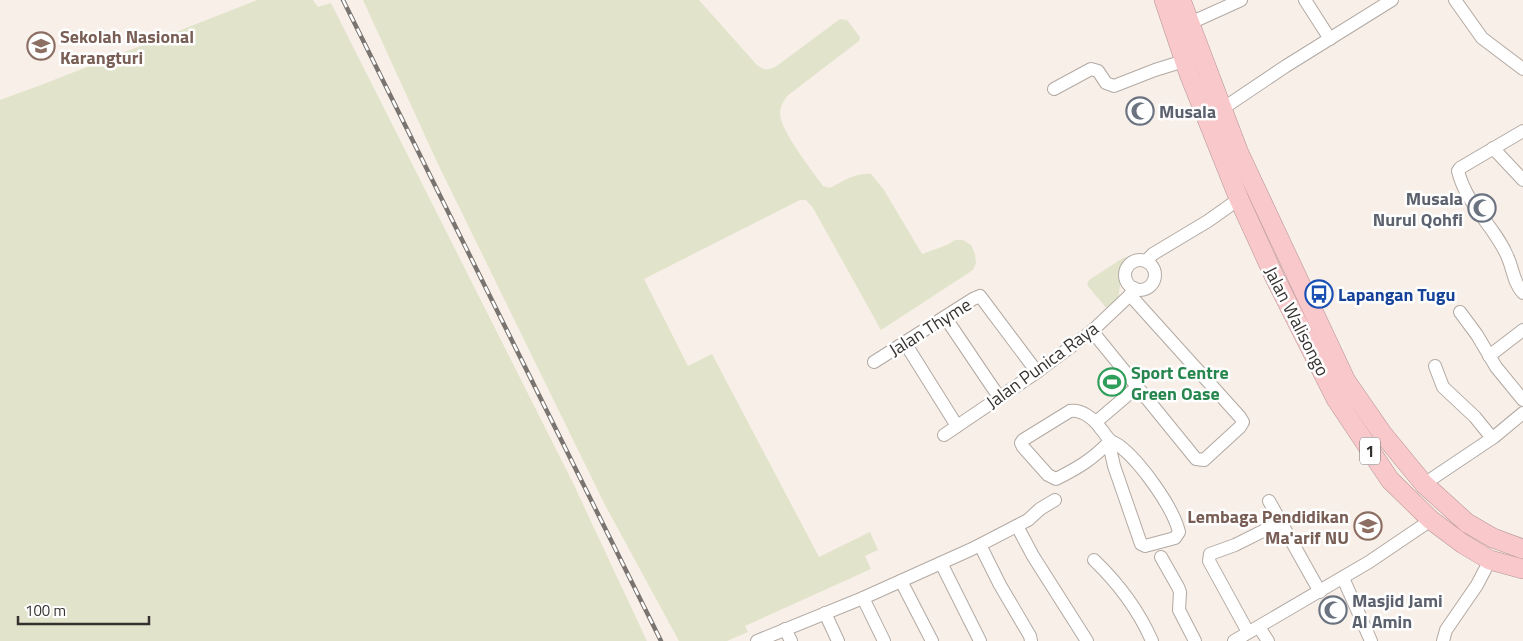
<svg xmlns="http://www.w3.org/2000/svg" width="1523" height="641" viewBox="0 0 1523 641" font-family="'Titillium Web',sans-serif">
  <rect width="100%" height="100%" fill="#f8efe8"/>
  <!-- green -->
  <g fill="#e1e4ca">
    <polygon points="257,0 313,0 318,7 331,3 573,483 647,641 0,641 0,100 41,85"/>
    <path d="M363,0H699L756,64C764,71 769,71 778,65L840,19L847,20L860,37L859,41L787,96C783,102 780,107 780,114C781,132 812,170 823,186L830,188C842,182 856,172 871,174L884,190L922,254L947,245L955,240H963L971,245L975,254L976,263L973,270L881,330L813,208L806,200H800L644,279L688,366L712,354L819,557L870,532L878,550L865,556L871,569L745,626L748,632L727,641H679L605,505L437,162Z"/>
    <polygon points="1133,255 1122,270 1118,301 1108,310 1087,285 1089,280 1123,258"/>
  </g>
  <g fill="none" stroke-linecap="round" stroke-linejoin="round">
    <!-- minor casing -->
    <g stroke="#b2a9a3" stroke-width="14">
      <g id="minor">
        <polyline points="1305,0 1330,39"/>
        <polyline points="1455,0 1482,38 1523,69"/>
        <polyline points="1188,24 1241,0"/>
        <polyline points="1054,89 1091,69 1098,71 1106,83 1114,86 1155,70 1184,61"/>
        <polyline points="1222,109 1286,66 1392,0"/>
        <path d="M1523,131L1460,168L1458,171C1467,207 1496,227 1508,258C1513,269 1514,284 1523,293"/>
        <polyline points="1493,148 1523,180"/>
        <circle cx="1140" cy="275" r="15"/>
        <polyline points="1146,261 1153,254 1208,221 1239,199"/>
        <polyline points="1460,312 1477,335 1496,367 1523,400"/>
        <polyline points="945,317 999,397"/>
        <polyline points="1092,331 1196,459 1204,460 1240,427 1243,422 1240,417 1130,295"/>
        <polyline points="905,343 957,426"/>
        <polyline points="1489,356 1523,330"/>
        <polyline points="874,362 973,299 980,296 1037,372"/>
        <polyline points="1435,366 1443,387 1475,417 1492,438"/>
        <polyline points="1096,422 1137,387"/>
        <polyline points="944,435 1037,372 1092,331 1130,295 1134,288"/>
        <path d="M1110,441C1093,459 1078,468 1056,479L1048,475L1023,447L1021,443L1023,440L1070,411C1082,409 1094,419 1101,429C1104,432 1107,438 1111,441C1114,443 1118,444 1121,447C1141,463 1173,507 1179,532L1175,538L1145,546L1141,544L1114,466L1110,448V441"/>
        <polyline points="1424,484 1494,437 1523,413"/>
        <polyline points="1269,501 1320,592"/>
        <polyline points="1017,526 1033,556 1087,641"/>
        <polyline points="980,545 1000,585 1030,636 1031,641"/>
        <polyline points="1161,557 1178,587 1180,592 1179,610 1195,641"/>
        <path d="M1094,560C1119,584 1138,609 1152,641"/>
        <polyline points="941,563 980,641"/>
        <polyline points="1343,578 1371,641"/>
        <polyline points="901,581 932,641"/>
        <polyline points="863,598 884,641"/>
        <polyline points="825,613 838,641"/>
        <polyline points="1259,627 1268,641"/>
        <polyline points="785,629 791,641"/>
        <polyline points="1248,632 1209,561 1210,554 1235,545 1281,522"/>
        <polyline points="757,641 863,598 972,549 1028,520 1040,509 1055,500"/>
        <polyline points="1234,641 1369,562 1431,520"/>
        <polyline points="1443,641 1446,630 1477,585 1490,560"/>
      </g>
    </g>
    <!-- highway casing -->
    <g stroke="#b49394" stroke-width="20">
      <g id="highway">
        <polyline points="1164,0 1189,74 1239,199 1275,278 1336,399 1390,480 1431,520 1463,544 1490,560 1523,569"/>
        <polyline points="1181,0 1239,153 1346,381 1382,433 1424,484 1467,523 1493,538 1523,549"/>
      </g>
    </g>
    <!-- minor -->
    <use href="#minor" stroke="#fff" stroke-width="12"/>
    <!-- highway -->
    <use href="#highway" stroke="#f9c8cb" stroke-width="19"/>
    <!-- rail casing -->
    <g stroke="#7a7470" stroke-width="4.5">
      <polyline id="rail" points="343,0 661,641"/>
    </g>
    <!-- rail -->
    <use href="#rail" stroke="#fefefe" stroke-width="2.5" stroke-dasharray="8" stroke-linecap="butt"/>
  </g>
  <!-- icons -->
  <defs>
    <g id="school-ring" transform="scale(1.4375)"><circle r="9.5" fill="#fefefe" stroke="#8d6e63" stroke-width="1.5"/><path d="M0-5L7-2L0 1L-7-2ZM-4 1L0 2.5L4 1V4Q0 6-4 4Z" fill="#8d6e63"/></g>
    <g id="mosque-ring" transform="scale(1.4375)"><circle r="9.5" fill="#fefefe" stroke="#6b7280" stroke-width="1.5"/><path d="M3.5-4.9A6 6 0 1 0 3.5 4.9A5 5 0 1 1 3.5-4.9Z" fill="#6b7280"/></g>
    <g id="bus-ring" transform="scale(1.4375)"><circle r="9.5" fill="#fefefe" stroke="#1a4fb4" stroke-width="1.5"/><path d="M-5-6H5V4H4V6H2V4H-2V6H-4V4H-5ZM-3.5-4V0h7V-4ZM-3.5 1.2v1.5H-2V1.2ZM2 1.2v1.5H3.5V1.2Z" fill="#1a4fb4"/></g>
    <g id="stadium-ring" transform="scale(1.4375)"><circle r="9.5" fill="#fefefe" stroke="#2e9e5b" stroke-width="1.5"/><path d="M0-5a6.5 5 0 1 0 0 10a6.5 5 0 1 0 0-10ZM-3.5-1.8h7v3.6h-7Z" fill="#2e9e5b"/></g>
  </defs>
  <g fill-rule="evenodd">
    <use href="#school-ring" x="41" y="46"/>
    <use href="#mosque-ring" x="1140" y="111"/>
    <use href="#mosque-ring" x="1482" y="208"/>
    <use href="#bus-ring" x="1319" y="294"/>
    <use href="#stadium-ring" x="1112" y="382"/>
    <use href="#school-ring" x="1368" y="526"/>
    <use href="#mosque-ring" x="1333" y="610"/>
  </g>
  <g text-anchor="middle" dominant-baseline="central" stroke-width="5" stroke-linejoin="round" paint-order="stroke">
    <!-- shield labels -->
    <rect fill="#fefefe" stroke="#716e6d" stroke-width="1" x="1360" y="437.5" width="20" height="27" rx="4"/>
    <g font-size="16" font-weight="bold" fill="#35312f">
      <text x="1370" y="451">1</text>
    </g>
    <!-- education labels -->
    <g font-size="18" font-weight="bold" fill="#785e54" stroke="#fefefe" text-anchor="start">
      <text x="60" y="36">Sekolah Nasional<tspan x="60" dy="21">Karangturi</tspan></text>
      <text x="1349" y="516" text-anchor="end">Lembaga Pendidikan<tspan x="1349" dy="21">Ma'arif NU</tspan></text>
    </g>
    <!-- worship labels -->
    <g font-size="18" font-weight="bold" fill="#5b616d" stroke="#fefefe" text-anchor="start">
      <text x="1159" y="111">Musala</text>
      <text x="1463" y="198" text-anchor="end">Musala<tspan x="1463" dy="21">Nurul Qohfi</tspan></text>
      <text x="1352" y="600">Masjid Jami<tspan x="1352" dy="21">Al Amin</tspan></text>
    </g>
    <!-- transit labels -->
    <g font-size="18" font-weight="bold" fill="#164399" stroke="#fefefe" text-anchor="start">
      <text x="1338" y="294">Lapangan Tugu</text>
    </g>
    <!-- street labels -->
    <g font-size="18" fill="#35312f" stroke="#fefefe">
      <text transform="translate(1297 321) rotate(63)">Jalan Walisongo</text>
      <text transform="translate(930 327) rotate(-32)">Jalan Thyme</text>
      <text transform="translate(1042 365) rotate(-36)">Jalan Punica Raya</text>
    </g>
    <!-- leisure labels -->
    <g font-size="18" font-weight="bold" fill="#27864d" stroke="#fefefe" text-anchor="start">
      <text x="1131" y="372">Sport Centre<tspan x="1131" dy="21">Green Oase</tspan></text>
    </g>
  </g>
  <!-- scale -->
  <path d="M18 616v8h131v-8" fill="none" stroke="#35312f" stroke-width="2.5"/>
  <text x="25" y="616" font-size="15" fill="#35312f" stroke="#fefefe" stroke-width="4" paint-order="stroke">100 m</text>
</svg>
